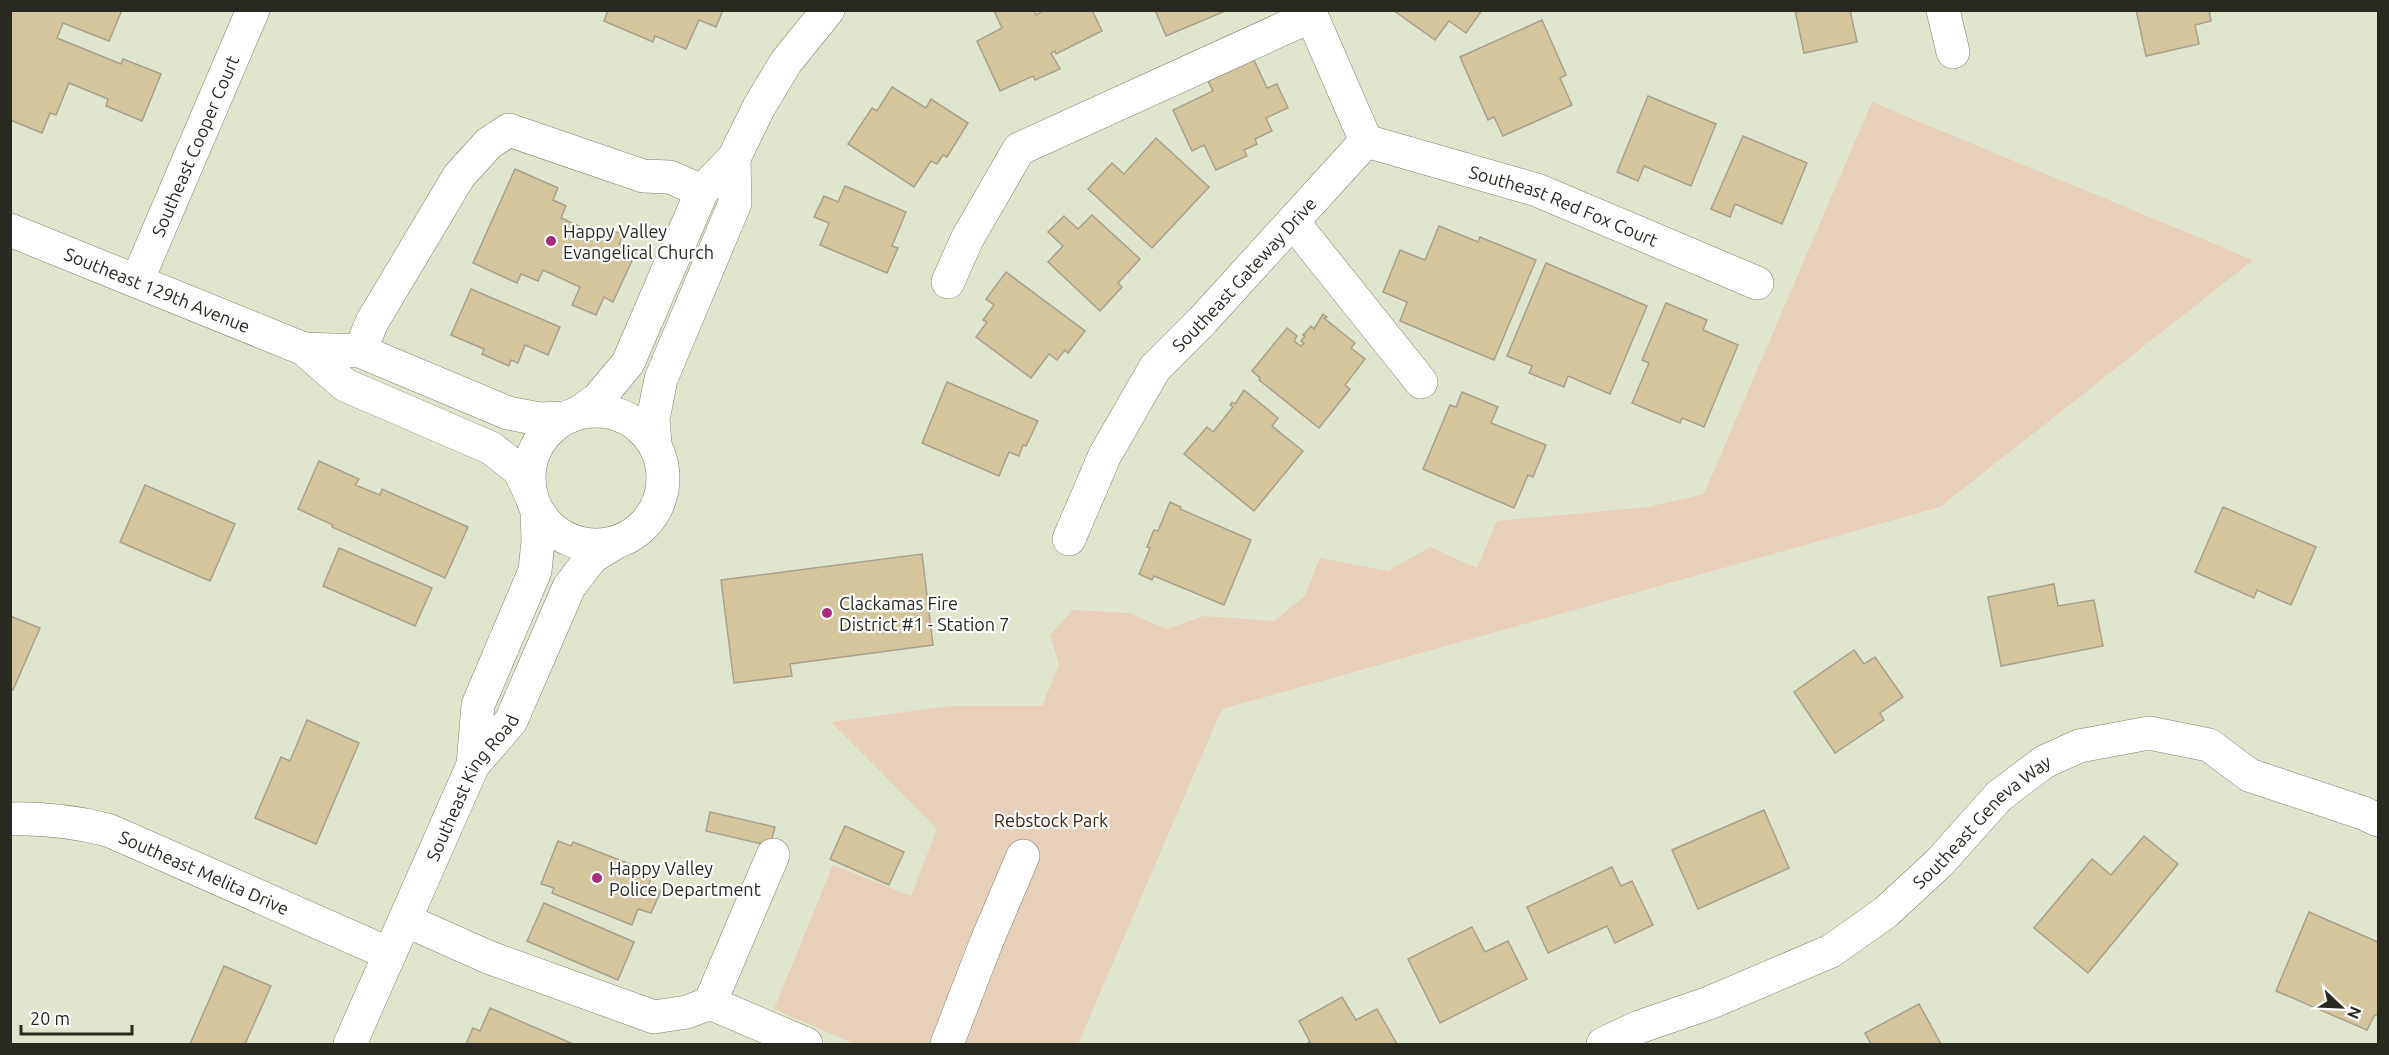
<svg xmlns="http://www.w3.org/2000/svg" width="2389" height="1055" viewBox="0 0 2389 1055" font-family="Ubuntu,sans-serif">
  <rect width="100%" height="100%" fill="#e0e6ce"/>
  <!-- green -->
  <polygon fill="#e8cfb8" points="1872,102 2253,260 1940,507 1222,709 1078,1044 855,1044 774,1009 833,865 911,896 937,829 831,722 950,706 1042,706 1059,665 1050,635 1073,610 1129,613 1167,629 1204,616 1274,621 1304,597 1320,558 1388,571 1430,547 1477,568 1497,521 1648,507 1704,494"/>
  <!-- building -->
  <g fill="#d4c59c" stroke="#a8a18a" stroke-width="1.5">
    <polygon points="10,10 122,10 109,41 63,23 57,38 121,64 123,59 161,74 142,121 106,106 108,99 69,83 56,115 50,113 42,133 10,120"/>
    <polygon points="608,10 723,10 716,27 699,20 686,49 655,36 653,42 604,21"/>
    <polygon points="999,10 1034,10 1036,15 1045,10 1092,10 1102,31 1056,54 1055,51 1051,53 1060,69 1035,80 1033,76 1000,91 977,41 1002,28 995,13"/>
    <polygon points="1155,10 1223,10 1223,12 1166,36"/>
    <polygon points="1393,10 1482,10 1466,33 1449,21 1435,40"/>
    <polygon points="1795,10 1850,10 1857,42 1804,53"/>
    <polygon points="2136,10 2209,10 2211,21 2195,25 2199,44 2146,56"/>
    <polygon points="1542,20 1566,75 1560,78 1572,105 1503,136 1494,117 1488,120 1460,57"/>
    <polygon points="1254,60 1267,88 1277,84 1288,108 1266,118 1272,131 1255,139 1257,144 1244,150 1247,156 1216,170 1204,145 1192,151 1173,110 1213,91 1208,81"/>
    <polygon points="892,87 926,108 931,99 968,123 947,157 943,155 937,164 931,161 914,187 848,144 872,108 877,111"/>
    <polygon points="1648,96 1716,124 1691,186 1644,166 1638,181 1617,172"/>
    <polygon points="1743,136 1807,163 1782,224 1735,204 1730,217 1711,209"/>
    <polygon points="1156,138 1209,187 1152,248 1088,189 1112,163 1124,174"/>
    <polygon points="515,169 558,188 553,200 566,206 561,218 605,238 609,229 623,235 619,244 636,252 613,302 604,297 596,315 572,305 580,287 543,270 538,281 521,274 517,283 473,263"/>
    <polygon points="845,186 906,212 892,246 898,248 887,273 820,245 829,223 814,217 824,196 838,202"/>
    <polygon points="1092,215 1140,259 1118,283 1122,287 1100,311 1048,262 1063,246 1048,232 1064,216 1078,229"/>
    <polygon points="1439,226 1478,242 1480,237 1536,260 1494,360 1400,321 1407,302 1383,292 1400,250 1425,260"/>
    <polygon points="1546,263 1647,306 1610,394 1568,376 1564,387 1529,373 1532,366 1507,356"/>
    <polygon points="1006,272 1085,331 1068,353 1065,350 1057,360 1049,354 1031,378 976,337 987,322 983,320 994,305 986,299"/>
    <polygon points="471,289 560,327 548,355 525,345 518,363 511,360 509,366 482,354 484,349 451,335"/>
    <polygon points="1666,303 1707,320 1703,330 1738,345 1704,427 1682,418 1680,423 1632,403 1649,363 1642,360"/>
    <polygon points="1323,314 1327,317 1324,318 1355,343 1351,348 1365,359 1345,385 1350,389 1319,428 1259,380 1260,378 1252,371 1287,328 1297,336 1294,341 1301,346 1304,343 1301,341 1305,336 1303,335 1311,326 1314,329"/>
    <polygon points="947,382 1038,421 1026,446 1023,445 1019,456 1009,452 999,476 922,443"/>
    <polygon points="1244,390 1278,418 1272,426 1303,451 1254,511 1184,454 1207,427 1213,432 1233,407 1230,405 1232,402 1235,404"/>
    <polygon points="1462,392 1498,407 1491,423 1546,445 1533,477 1528,475 1514,508 1423,469 1450,405 1456,407"/>
    <polygon points="319,461 359,479 355,485 380,495 382,489 468,527 445,578 332,527 333,525 298,509"/>
    <polygon points="145,485 235,524 210,581 120,542"/>
    <polygon points="1170,502 1181,507 1180,509 1251,540 1224,605 1154,576 1152,580 1139,574 1150,548 1147,547 1154,530 1158,531"/>
    <polygon points="2223,507 2316,547 2291,605 2257,590 2254,598 2195,572"/>
    <polygon points="339,548 432,588 415,626 323,586"/>
    <polygon points="922,554 933,645 790,664 792,676 734,683 721,580"/>
    <polygon points="2054,584 2058,606 2094,600 2103,646 2001,666 1988,597"/>
    <polygon points="10,616 40,628 13,690 10,689"/>
    <polygon points="1854,650 1864,664 1875,657 1903,697 1880,713 1884,720 1835,753 1794,692"/>
    <polygon points="307,720 359,743 316,844 255,818 281,757 290,761"/>
    <polygon points="1764,810 1789,868 1698,909 1672,850"/>
    <polygon points="710,812 775,827 770,846 706,831"/>
    <polygon points="845,826 904,852 889,885 830,859"/>
    <polygon points="2144,836 2178,864 2088,973 2034,928 2092,859 2111,875"/>
    <polygon points="558,841 571,846 573,842 653,873 649,884 661,891 651,913 638,909 632,925 552,893 554,888 541,884"/>
    <polygon points="1612,867 1621,886 1632,881 1653,925 1615,943 1607,926 1548,953 1527,907"/>
    <polygon points="544,903 634,942 618,980 527,941"/>
    <polygon points="2309,912 2378,942 2378,1014 2374,1016 2367,1030 2276,991"/>
    <polygon points="1472,927 1485,952 1508,941 1527,979 1440,1023 1408,959"/>
    <polygon points="224,966 271,986 245,1044 190,1044"/>
    <polygon points="1342,997 1356,1020 1377,1009 1397,1044 1306,1044 1310,1042 1299,1021"/>
    <polygon points="1919,1004 1941,1044 1871,1044 1865,1033"/>
    <polygon points="490,1008 573,1044 466,1044 473,1028 480,1031"/>
  </g>
  <g fill="none" stroke-linecap="round" stroke-linejoin="round">
    <!-- minor casing -->
    <g stroke="#7d826c" stroke-width="34">
      <g id="minor">
        <polyline points="1943,10 1953,52"/>
        <path id="s1" d="M1366,141L1537,190L1757,283"/>
        <polyline points="1293,222 1421,382"/>
        <path id="s2" d="M137,281L253,10"/>
        <polyline points="948,282 967,239 1019,149 1311,16"/>
        <polyline points="360,351 372,322 459,176 489,143 509,130 643,176 670,177 702,191"/>
        <path id="s3" d="M1069,539L1105,455L1155,368L1203,320L1366,141L1309,10"/>
        <path id="s4" d="M10,819C44,818 75,822 108,830L390,954"/>
        <polyline points="405,920 488,957 654,1017 687,1012 710,1003 806,1044"/>
        <polyline points="710,1003 773,855"/>
        <polyline points="947,1044 986,943 1023,856"/>
        <path id="s5" d="M1603,1044L1639,1027L1709,1003L1831,951L1886,912L1940,862L1999,796L2044,762L2079,746L2149,733L2209,745L2249,775L2363,813L2378,820"/>
      </g>
    </g>
    <!-- major casing -->
    <g stroke="#7d826c" stroke-width="34">
      <g id="major">
        <path id="s6" d="M10,230L304,349L345,385L491,448L519,470L531,495"/>
        <polyline points="304,349 360,351 508,413 539,419 563,418"/>
        <circle cx="596" cy="478" r="67"/>
        <polyline points="580,412 598,399 628,363 702,191 734,158 759,107 786,62 828,10"/>
        <polyline points="655,444 653,419 661,379 735,203 734,158"/>
        <polyline points="473,765 478,705 535,571 538,541 537,511"/>
        <path id="s7" d="M350,1044L473,765L511,721L569,587L592,557L613,544"/>
      </g>
    </g>
    <!-- minor -->
    <use href="#minor" stroke="#fff" stroke-width="33"/>
    <!-- major -->
    <use href="#major" stroke="#fff" stroke-width="33"/>
  </g>
  <!-- markers -->
  <g fill="#a92b7c" stroke="#fff" stroke-width="2">
    <circle cx="551" cy="241" r="6"/>
    <circle cx="827" cy="613" r="6"/>
    <circle cx="597" cy="878" r="6"/>
  </g>
  <g text-anchor="middle" dominant-baseline="central" stroke-width="4.5" stroke-linejoin="round" paint-order="stroke">
    <!-- street labels -->
    <g font-size="18" fill="#282a21" stroke="#fff">
      <text stroke="none"><textPath href="#s2" startOffset="147">Southeast Cooper Court</textPath></text>
      <text stroke="none"><textPath href="#s1" startOffset="208">Southeast Red Fox Court</textPath></text>
      <text stroke="none"><textPath href="#s3" startOffset="321">Southeast Gateway Drive</textPath></text>
      <text stroke="none"><textPath href="#s6" startOffset="159">Southeast 129th Avenue</textPath></text>
      <text stroke="none"><textPath href="#s7" startOffset="285">Southeast King Road</textPath></text>
      <text stroke="none"><textPath href="#s5" startOffset="446">Southeast Geneva Way</textPath></text>
      <text stroke="none"><textPath href="#s4" startOffset="204">Southeast Melita Drive</textPath></text>
    </g>
    <!-- poi labels -->
    <g font-size="18" fill="#282a21" stroke="#fff" text-anchor="start">
      <text x="563" y="231">Happy Valley<tspan x="563" dy="21">Evangelical Church</tspan></text>
      <text x="839" y="603">Clackamas Fire<tspan x="839" dy="21">District #1 - Station 7</tspan></text>
      <text x="609" y="868">Happy Valley<tspan x="609" dy="21">Police Department</tspan></text>
    </g>
    <!-- park labels -->
    <g font-size="18" fill="#3c240a" stroke="#fff">
      <text x="1051" y="820">Rebstock Park</text>
    </g>
  </g>
  <!-- border -->
  <rect width="2389" height="1055" fill="none" stroke="#282a21" stroke-width="24"/>
  <!-- north arrow -->
  <g transform="translate(2341 1007) rotate(113)" stroke="#ffffff" stroke-width="4.5" paint-order="stroke">
  <path d="M0-4.5L10 22L0 15L-10 22Z" fill="#282a21"/>
  <text y="-9" font-size="16" font-weight="bold" text-anchor="middle" fill="#282a21">N</text>
  </g>
  <!-- scale -->
  <path d="M21 1025v9h111v-9" fill="none" stroke="#282a21" stroke-width="3"/>
  <text x="30" y="1025" font-size="18" fill="#282a21" stroke="#ffffff" stroke-width="4.5" paint-order="stroke">20 m</text>
</svg>
